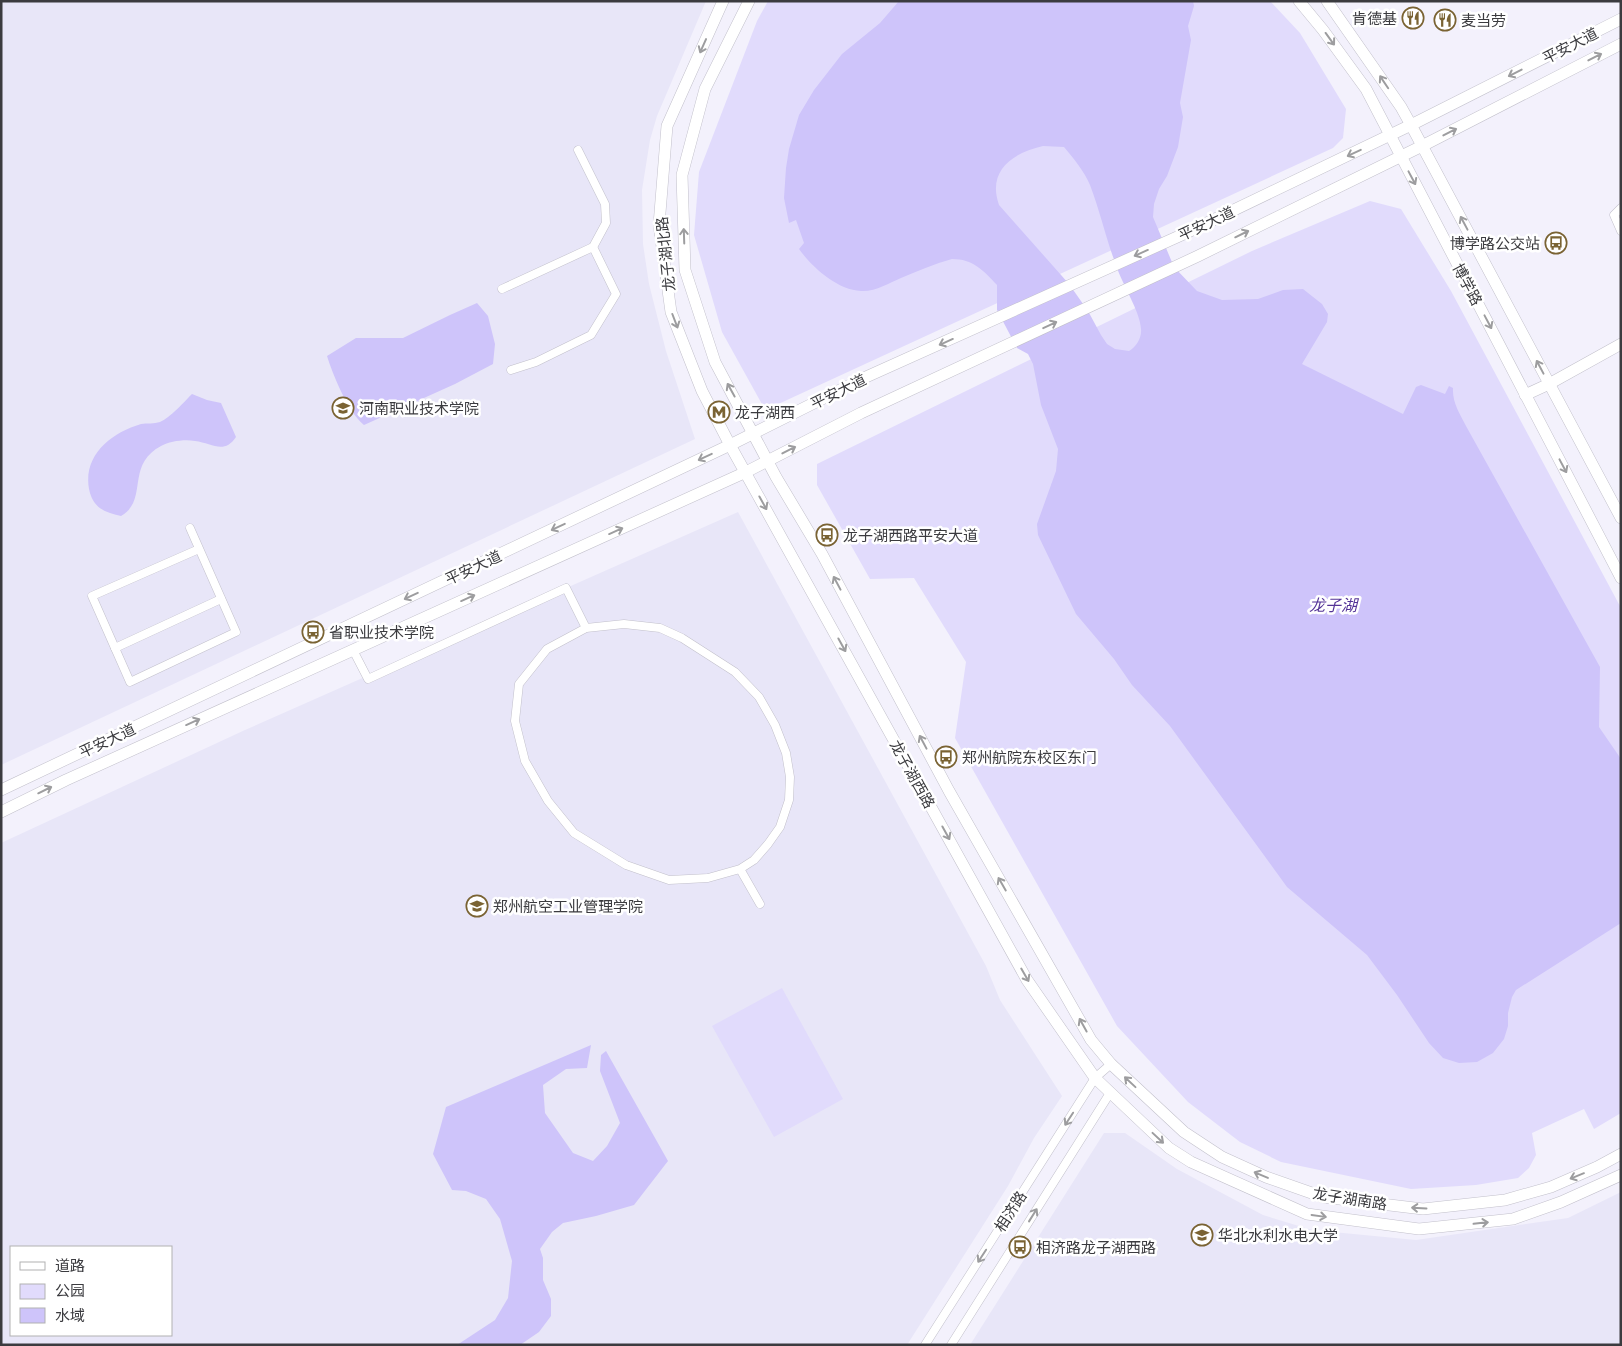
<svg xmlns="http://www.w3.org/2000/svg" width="1622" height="1346" viewBox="0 0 1622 1346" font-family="'Golos Text','Noto Sans SC',sans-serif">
  <rect width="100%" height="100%" fill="#f3f1fc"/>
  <!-- built -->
  <g fill="#e8e6f8" fill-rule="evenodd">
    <polygon points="1,1 706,1 657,116 650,140 642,190 643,244 649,284 666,351 695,439 1,765"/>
    <path d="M738,512L986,966L1000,1000L1062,1096L1034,1138L1008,1186L907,1345H1V843L245,730ZM11,1247H171V1335H11Z"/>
    <polygon points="1104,1133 1125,1133 1177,1169 1263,1215 1312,1230 1416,1240 1568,1218 1621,1192 1621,1345 970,1345"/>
  </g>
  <!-- green -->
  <g fill="#e1dbfc">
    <polygon points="768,1 1270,1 1300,33 1346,109 1343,138 1333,148 774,406 763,406 722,332 694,235 699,172 757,21"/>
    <polygon points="1370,201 1401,209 1451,291 1621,608 1621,1113 1594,1129 1584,1109 1532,1133 1536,1155 1529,1168 1518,1178 1476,1185 1411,1189 1281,1162 1240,1142 1188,1102 1117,1026 955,738 966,662 914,578 870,579 817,485 817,464 1252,251"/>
    <polygon points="782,988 843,1099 774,1137 712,1026"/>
  </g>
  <!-- water -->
  <g fill="#cec4fa" fill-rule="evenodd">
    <path d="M899,1H1193L1194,6L1188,26L1191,40L1180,103L1183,117L1178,147L1167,176L1159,189L1154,204L1153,217L1174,267L1197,291L1222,300L1258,299L1283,290L1303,289L1322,304L1328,314L1327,322L1302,364L1403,414L1416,387L1421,385L1445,394L1449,386L1453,388C1452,402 1460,414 1466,426L1600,667L1599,727L1621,759V923L1516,990L1512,997L1508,1013V1026L1504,1039L1493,1053L1477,1062L1459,1063L1443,1058L1429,1043L1397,995L1367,955L1287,887L1170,726L1132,685L1114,659L1076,614L1038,535L1037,524L1056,471L1058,449L1041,405L1033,364L1028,354L1017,348L997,310V285C983,270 973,259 952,259C934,264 918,271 901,278C889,283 875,292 861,291C837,290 812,267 799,249L804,243L796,220L789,223L784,198L786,168L789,149L799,115L814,90L842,54L880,23ZM1043,146L1064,147C1074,159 1084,171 1090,185C1100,211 1106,239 1116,265C1122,284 1140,311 1141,329C1142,338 1136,347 1129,351L1115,349L1107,344L1101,335L1088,311L1069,284L999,205C987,171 1012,153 1043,146Z"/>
    <path d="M477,303L488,316L495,344L493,364L455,384L364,425C348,412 333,375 327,356L356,338H403L450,315Z"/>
    <path d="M192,394L207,400L221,403L236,437C224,455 212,443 195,441C185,439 170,441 161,446C125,465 149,500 121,516C104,512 93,508 89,489C83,455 111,433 141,424C147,423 154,424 160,422C170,418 184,402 192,394Z"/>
    <polygon points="591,1045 587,1068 566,1069 543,1085 545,1113 573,1153 593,1161 607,1146 620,1123 600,1071 601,1055 606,1051 668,1161 634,1205 596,1216 563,1223 552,1232 540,1249 543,1258 543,1280 551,1299 551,1316 539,1332 520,1345 457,1345 495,1320 508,1298 512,1261 500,1219 486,1199 466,1191 452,1190 433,1154 446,1107"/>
  </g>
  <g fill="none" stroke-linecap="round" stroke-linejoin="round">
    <!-- street casing -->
    <g stroke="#c2c0cb" stroke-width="9">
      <g id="street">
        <polyline points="1621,208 1614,215 1621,231"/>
        <polyline points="502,289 593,247 606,223 605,204 578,150"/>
        <polyline points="511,370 536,362 591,335 616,294 593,247"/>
        <polyline points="190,528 236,632 130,682 92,596 199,549"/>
        <polyline points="115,648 221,599"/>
        <polyline points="353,650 368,679 566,588 586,628"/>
        <polyline points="740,869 754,860 768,844 780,827 789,800 790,777 786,753 775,725 759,697 735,672 682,638 660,628 624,624 586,628 547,649 519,684 515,721 525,761 548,801 574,833 626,865 669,880 708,878 740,869 760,904"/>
        <polyline points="925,1345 1095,1078 1111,1064"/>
        <polyline points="951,1345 1110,1093"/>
      </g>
    </g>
    <!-- secondary casing -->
    <g stroke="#c2c0cb" stroke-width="12">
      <g id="secondary">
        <polyline points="723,1 667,126 659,225 671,312 702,391 730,445 1027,980 1095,1078 1169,1148 1191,1162 1307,1214 1419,1229 1513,1219 1561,1202 1621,1175"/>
        <polyline points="749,1 705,89 682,175 685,270 715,362 776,477 822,554 949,791 1091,1040 1111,1064 1184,1132 1222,1157 1266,1177 1323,1197 1423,1209 1505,1200 1551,1187 1597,1167 1621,1154"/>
        <polyline points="1299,1 1323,30 1366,89 1621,578"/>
        <polyline points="1327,1 1401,107 1411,125 1621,518"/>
        <polyline points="1525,395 1549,384 1621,344"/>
        <polyline points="1,790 730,445 866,377 1186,233 1411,125 1621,19"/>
        <polyline points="1,812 66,780 746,472 861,413 1198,256 1422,146 1621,44"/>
      </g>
    </g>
    <!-- street -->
    <use href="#street" stroke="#fff" stroke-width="8"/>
    <!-- secondary -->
    <use href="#secondary" stroke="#fff" stroke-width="11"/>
  </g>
  <!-- one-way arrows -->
  <defs><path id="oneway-shaft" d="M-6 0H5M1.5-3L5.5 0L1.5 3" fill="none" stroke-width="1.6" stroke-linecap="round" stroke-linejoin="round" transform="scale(1.25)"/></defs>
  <g stroke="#9d9d9f">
    <use href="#oneway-shaft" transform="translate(1330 39) rotate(54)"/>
    <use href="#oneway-shaft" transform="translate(703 46) rotate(114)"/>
    <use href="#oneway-shaft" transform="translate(1595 57) rotate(-27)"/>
    <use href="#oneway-shaft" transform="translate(1515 73) rotate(153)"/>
    <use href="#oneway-shaft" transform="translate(1384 82) rotate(-124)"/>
    <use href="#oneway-shaft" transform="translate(1450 132) rotate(-27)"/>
    <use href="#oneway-shaft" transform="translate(1354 153) rotate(155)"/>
    <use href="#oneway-shaft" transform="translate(1412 178) rotate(62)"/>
    <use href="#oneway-shaft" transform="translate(1464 223) rotate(-118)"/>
    <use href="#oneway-shaft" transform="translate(1242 234) rotate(-26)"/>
    <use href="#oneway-shaft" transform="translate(684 236) rotate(-92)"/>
    <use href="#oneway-shaft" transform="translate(1141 253) rotate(156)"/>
    <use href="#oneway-shaft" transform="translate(675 321) rotate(69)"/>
    <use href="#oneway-shaft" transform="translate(1488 322) rotate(62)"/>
    <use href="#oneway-shaft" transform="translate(1050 325) rotate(-25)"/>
    <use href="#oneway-shaft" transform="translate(946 342) rotate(156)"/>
    <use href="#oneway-shaft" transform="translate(1540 367) rotate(-118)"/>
    <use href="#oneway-shaft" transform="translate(731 390) rotate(-119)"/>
    <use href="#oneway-shaft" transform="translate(789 450) rotate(-27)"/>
    <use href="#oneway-shaft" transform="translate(705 457) rotate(155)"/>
    <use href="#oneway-shaft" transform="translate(1563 466) rotate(62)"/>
    <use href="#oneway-shaft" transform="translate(763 503) rotate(61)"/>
    <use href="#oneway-shaft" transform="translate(558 527) rotate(155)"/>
    <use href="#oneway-shaft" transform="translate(616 531) rotate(-24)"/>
    <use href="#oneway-shaft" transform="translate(837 583) rotate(-118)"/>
    <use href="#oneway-shaft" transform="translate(411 596) rotate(155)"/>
    <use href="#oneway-shaft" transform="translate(468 598) rotate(-24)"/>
    <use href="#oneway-shaft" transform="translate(842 645) rotate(61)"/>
    <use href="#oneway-shaft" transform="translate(193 722) rotate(-24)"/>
    <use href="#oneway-shaft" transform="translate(923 742) rotate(-118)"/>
    <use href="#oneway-shaft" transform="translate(45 790) rotate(-26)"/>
    <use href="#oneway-shaft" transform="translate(946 833) rotate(61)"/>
    <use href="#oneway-shaft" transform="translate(1002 884) rotate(-120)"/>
    <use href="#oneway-shaft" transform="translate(1025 975) rotate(60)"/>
    <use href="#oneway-shaft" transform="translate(1083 1025) rotate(-119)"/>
    <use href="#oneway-shaft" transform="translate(1130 1082) rotate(-137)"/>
    <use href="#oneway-shaft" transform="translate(1069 1119) rotate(123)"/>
    <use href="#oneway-shaft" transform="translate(1158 1138) rotate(43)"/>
    <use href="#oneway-shaft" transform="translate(1261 1175) rotate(-157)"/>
    <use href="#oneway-shaft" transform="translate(1577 1176) rotate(158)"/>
    <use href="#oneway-shaft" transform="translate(1419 1208) rotate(-177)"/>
    <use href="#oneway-shaft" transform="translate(1033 1215) rotate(-58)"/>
    <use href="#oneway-shaft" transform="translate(1319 1216) rotate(8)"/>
    <use href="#oneway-shaft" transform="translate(1481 1223) rotate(-6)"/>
    <use href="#oneway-shaft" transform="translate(982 1256) rotate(123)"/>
  </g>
  <!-- icons -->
  <defs>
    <g id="restaurant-ring" transform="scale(1.125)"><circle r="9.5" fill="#fff" stroke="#7a6333" stroke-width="1.5"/><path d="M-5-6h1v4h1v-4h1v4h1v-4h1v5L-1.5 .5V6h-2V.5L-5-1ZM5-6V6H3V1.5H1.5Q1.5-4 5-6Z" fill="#7a6333"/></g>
    <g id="bus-ring" transform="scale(1.125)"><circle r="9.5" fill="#fff" stroke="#7a6333" stroke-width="1.5"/><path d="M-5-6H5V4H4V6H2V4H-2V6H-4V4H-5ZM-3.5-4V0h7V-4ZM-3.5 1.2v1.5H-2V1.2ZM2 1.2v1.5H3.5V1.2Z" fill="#7a6333"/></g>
    <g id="university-ring" transform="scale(1.125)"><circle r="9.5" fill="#fff" stroke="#7a6333" stroke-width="1.5"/><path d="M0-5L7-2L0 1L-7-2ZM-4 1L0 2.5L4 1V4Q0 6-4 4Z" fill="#7a6333"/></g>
    <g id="metro-ring" transform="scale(1.125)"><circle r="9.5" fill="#fff" stroke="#7a6333" stroke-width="1.5"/><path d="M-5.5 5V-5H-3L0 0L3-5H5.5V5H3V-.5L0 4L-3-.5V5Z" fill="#7a6333"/></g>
  </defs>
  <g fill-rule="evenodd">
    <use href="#restaurant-ring" x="1413" y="18"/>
    <use href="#restaurant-ring" x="1445" y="20"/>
    <use href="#bus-ring" x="1556" y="243"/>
    <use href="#university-ring" x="343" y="408"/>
    <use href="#metro-ring" x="719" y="412"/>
    <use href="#bus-ring" x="827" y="535"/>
    <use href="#bus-ring" x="313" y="632"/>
    <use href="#bus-ring" x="946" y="757"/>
    <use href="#university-ring" x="477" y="906"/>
    <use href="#university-ring" x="1202" y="1235"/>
    <use href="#bus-ring" x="1020" y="1247"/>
  </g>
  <g text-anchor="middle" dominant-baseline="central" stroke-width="5" stroke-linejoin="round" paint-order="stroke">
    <!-- poi labels -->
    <g font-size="15" fill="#3b3b3f" stroke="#fff" text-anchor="start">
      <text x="1397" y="18" text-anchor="end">肯德基</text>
      <text x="1461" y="20">麦当劳</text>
      <text x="1540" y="243" text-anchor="end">博学路公交站</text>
      <text x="359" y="408">河南职业技术学院</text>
      <text x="735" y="412">龙子湖西</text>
      <text x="843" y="535">龙子湖西路平安大道</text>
      <text x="329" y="632">省职业技术学院</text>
      <text x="962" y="757">郑州航院东校区东门</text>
      <text x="493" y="906">郑州航空工业管理学院</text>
      <text x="1218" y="1235">华北水利水电大学</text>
      <text x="1036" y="1247">相济路龙子湖西路</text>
    </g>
    <!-- street labels -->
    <g font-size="15" fill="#3b3b3f" stroke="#fff">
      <text transform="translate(1570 45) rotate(-27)">平安大道</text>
      <text transform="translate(1206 223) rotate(-25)">平安大道</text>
      <text transform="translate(665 254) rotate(-96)">龙子湖北路</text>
      <text transform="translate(1468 284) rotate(62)">博学路</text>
      <text transform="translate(838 391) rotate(-26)">平安大道</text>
      <text transform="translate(473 567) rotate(-25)">平安大道</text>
      <text transform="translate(107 740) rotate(-25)">平安大道</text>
      <text transform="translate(913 774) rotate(61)">龙子湖西路</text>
      <text transform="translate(1350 1198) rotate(9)">龙子湖南路</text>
      <text transform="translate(1010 1211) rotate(-57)">相济路</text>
    </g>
    <!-- water labels -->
    <g font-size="16" font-style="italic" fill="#543397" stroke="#fff">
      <text x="1333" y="605">龙子湖</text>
    </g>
  </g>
  <!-- border -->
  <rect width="1622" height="1346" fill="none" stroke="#3b3b3f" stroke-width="5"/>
  <!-- legend -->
  <rect x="10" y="1246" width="162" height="90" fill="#ffffff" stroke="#b1b1b2"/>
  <rect x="20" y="1262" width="25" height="8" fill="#ffffff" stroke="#b1b1b2"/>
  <text x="55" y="1271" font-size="15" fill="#3b3b3f">道路</text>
  <rect x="20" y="1284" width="25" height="15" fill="#e1dbfc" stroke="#b1b1b2"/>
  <text x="55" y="1296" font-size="15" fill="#3b3b3f">公园</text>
  <rect x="20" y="1308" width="25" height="15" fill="#cec4fa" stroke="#b1b1b2"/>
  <text x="55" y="1321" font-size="15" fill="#3b3b3f">水域</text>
</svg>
